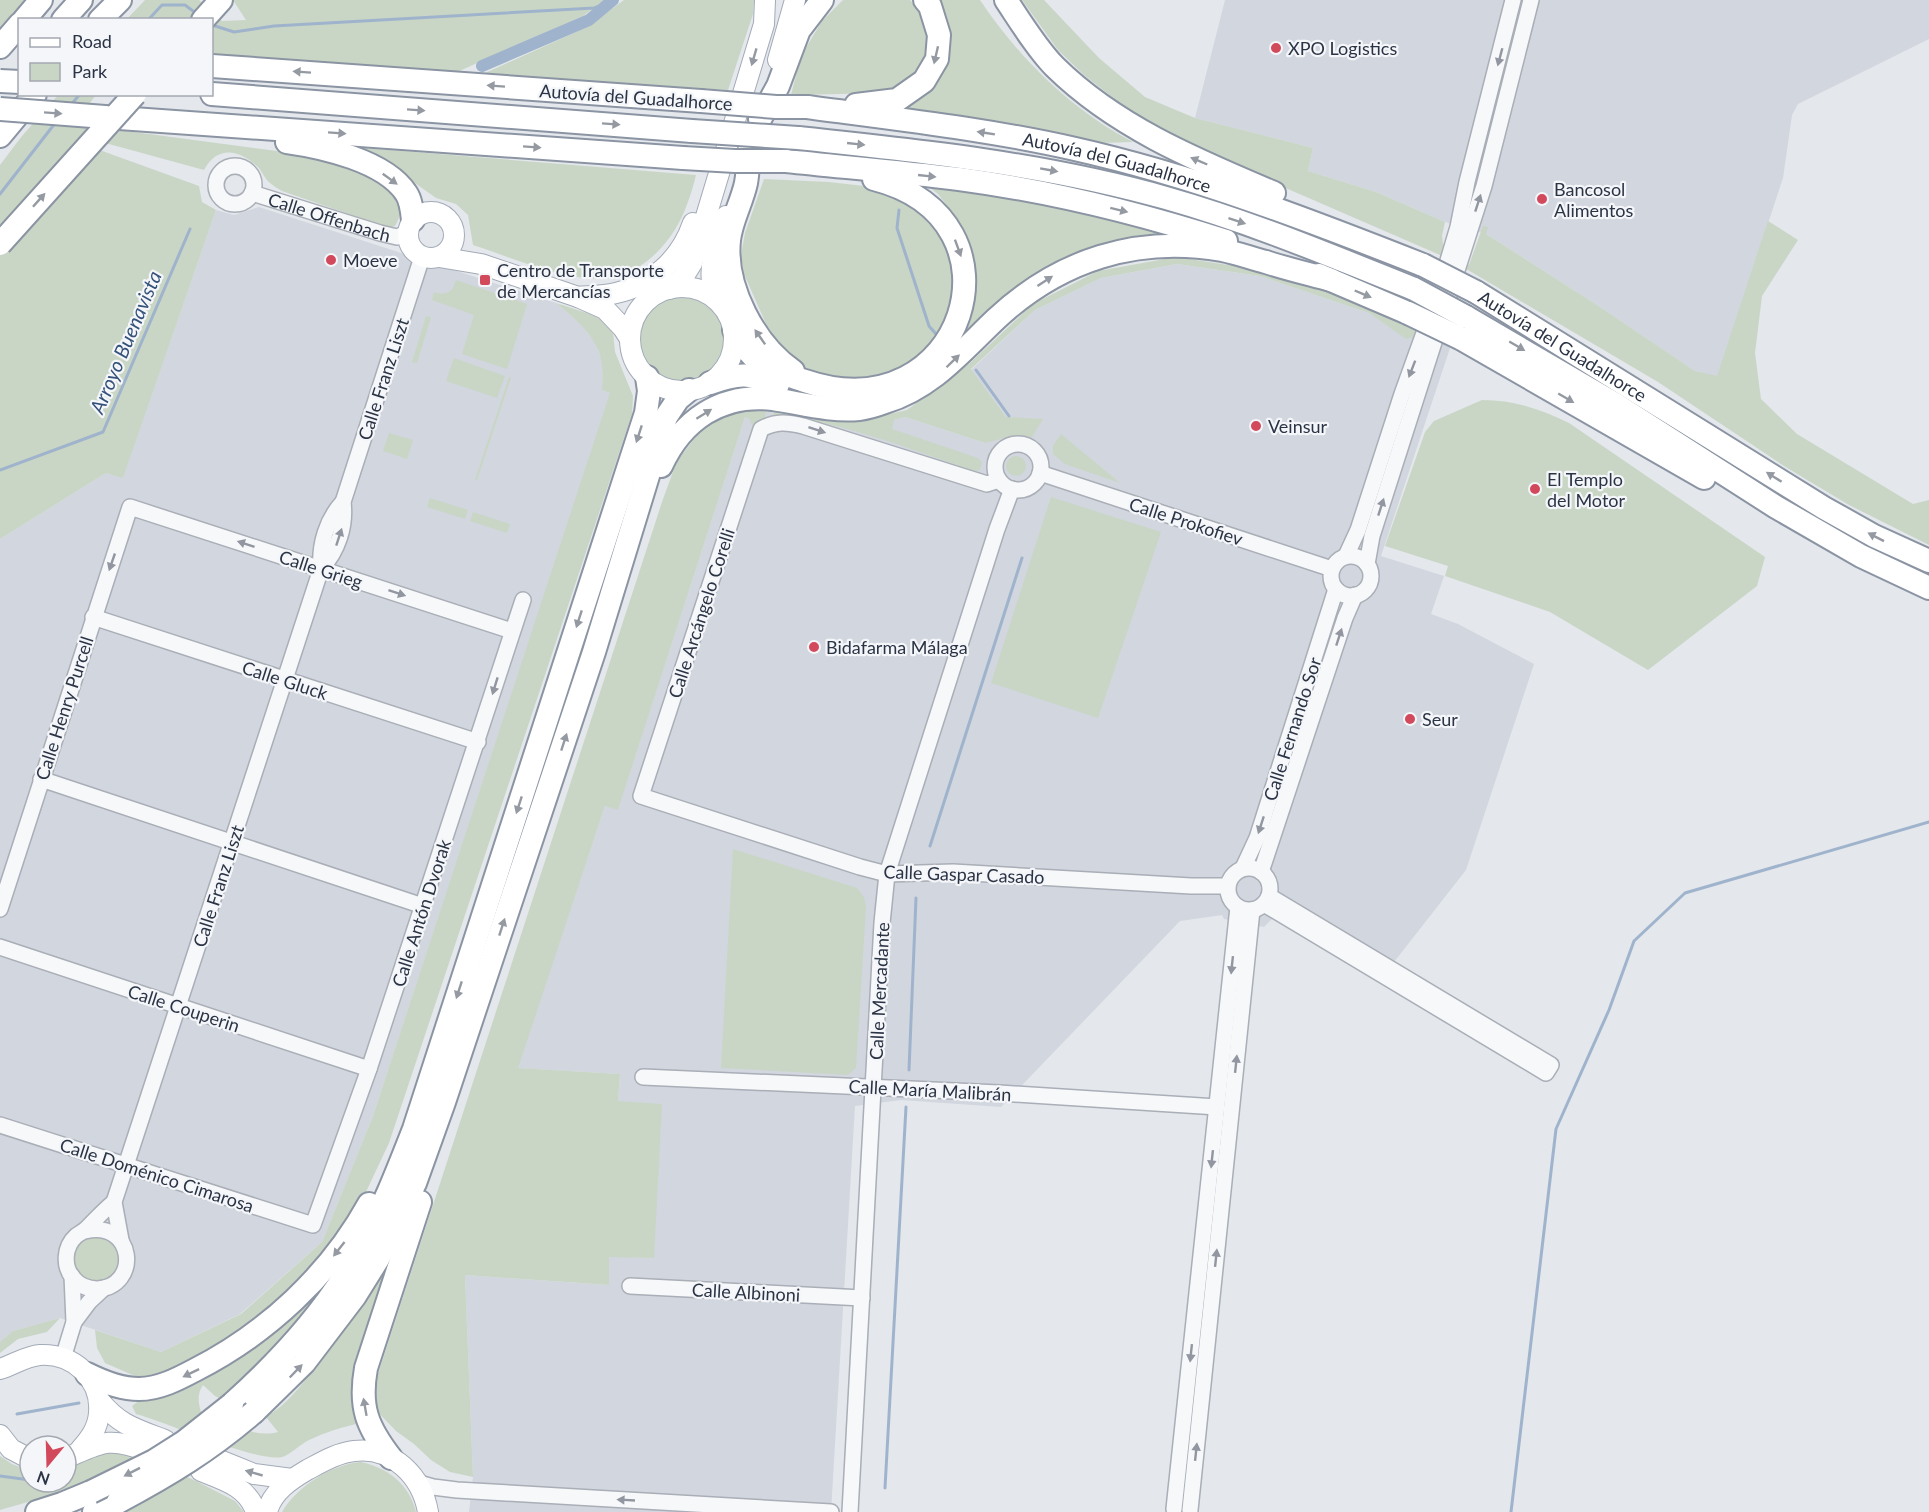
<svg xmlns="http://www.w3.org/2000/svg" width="1929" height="1512" viewBox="0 0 1929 1512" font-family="Lato,sans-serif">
  <rect width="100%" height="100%" fill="#e4e7ec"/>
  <!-- built -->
  <g fill="#d2d6de">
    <polygon points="1225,0 1929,0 1929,39 1798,104 1792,115 1783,178 1717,377 1695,371 1597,305 1486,234 1445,222 1376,192 1308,171 1313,148 1195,118"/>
    <polygon points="259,207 556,303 579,322 595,342 603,364 602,390 611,393 373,1116 322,1242 240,1314 161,1352 60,1318 13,1331 0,1342 0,539 106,473 123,477 216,210 234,215"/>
    <polygon points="1177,264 1260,276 1369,313 1406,338 1422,334 1451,345 1381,556 1444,576 1431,614 1458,624 1534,664 1466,870 1387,971 1279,912 1264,927 1224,919 1222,915 1180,921 1001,1107 901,1100 855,1106 831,1512 469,1512 473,1477 465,1275 608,1285 609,1256 653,1258 618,1101 620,1074 517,1068 605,806 618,809 745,417 766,409 832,420 859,421 882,417 894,420 905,417 985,443 1006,417 971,370 1035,310 1101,278"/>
  </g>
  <!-- green -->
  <g fill="#c9d6c5">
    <polygon points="0,0 25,0 0,28"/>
    <polygon points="145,0 199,0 222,21 246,20 233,0 605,0 583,16 457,72 212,55 212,20 126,20"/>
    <polygon points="624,0 754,0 753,14 728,90 483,74 585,28"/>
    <polygon points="843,0 910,0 919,9 928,32 928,53 914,75 889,93 791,95 801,56 822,21"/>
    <path d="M931,0H980C1018,57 1072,111 1133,142L1099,143L1023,126L900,107L924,88Z"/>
    <polygon points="1022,0 1044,0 1099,58 1145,97 1195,118 1313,148 1308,171 1376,192 1445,222 1442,236 1444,252 1469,265 1483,226 1488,227 1486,234 1597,305 1695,371 1717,376 1768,221 1798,240 1762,296 1755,353 1761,399 1797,434 1913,504 1929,500 1929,545 1849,505 1784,466 1658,382 1468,270 1440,255 1198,150 1131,112 1084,75 1058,50"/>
    <polygon points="1507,50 1511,51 1478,179 1474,178"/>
    <path d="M58,95H96L72,126L96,127L314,156C334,162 389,179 398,198C403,208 400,217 395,226L389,228L282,191C278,189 274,186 270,183C265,179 263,173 259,168C241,150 218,144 204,170L87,138L83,144L199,186L202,202L216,210L123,478L106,473L0,539V165L22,136Z"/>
    <path d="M340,146L696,175C687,212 673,244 640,266C631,273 618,279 606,279C561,280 516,259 473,245L468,215L456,204L436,198L384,161Z"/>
    <polygon points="764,179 829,182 873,187 910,202 945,242 953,267 954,294 942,332 916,362 866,381 814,372 802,366 782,348 767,326 744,274 741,255 745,233"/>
    <polygon points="928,186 1076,209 1166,234 1119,239 1047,266 997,303 965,335 975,302 972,257 957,219 938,194"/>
    <path d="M1176,257L1261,270L1329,291L1397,318L1422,334L1406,339L1369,313L1260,276L1177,264L1101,278L1035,310L971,369L1006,417L1043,419L1032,437L1016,435L985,443L905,417L894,420L892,429L978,458L982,463L979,471L971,470C906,448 842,421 773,416L774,411L832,420L859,421L907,410L970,363L1033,304L1098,271Z"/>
    <path d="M456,280L527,304L507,369L462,354L474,315L432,300L434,292C446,296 453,292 456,280Z"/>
    <circle cx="683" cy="339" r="43"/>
    <path d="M556,303L593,315L605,322L613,332L615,352L633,396L632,414L389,1143L365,1194L331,1246L301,1282L221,1348L164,1376L144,1380L105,1363L97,1348L95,1330L161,1352L241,1314L322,1242L373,1116L610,393L602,390C602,382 603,374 602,366C600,339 576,319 556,303Z"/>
    <polygon points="426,316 431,317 417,363 412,362"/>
    <polygon points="454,358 505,376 497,398 446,381"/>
    <polygon points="509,377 511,378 477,480 475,480"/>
    <path d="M1482,400C1514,400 1541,409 1569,423L1765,557L1757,586L1648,670L1550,612L1445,576L1448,566L1385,546L1425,432L1434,421Z"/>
    <polygon points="766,409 765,418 754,429 749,418 745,417 618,810 605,806 518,1068 620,1074 618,1101 662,1104 654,1258 609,1257 609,1285 465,1275 473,1477 450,1472 431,1460 414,1444 396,1431 372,1406 375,1383 663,499 677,461 698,434 716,420 735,411"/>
    <polygon points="389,433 413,440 407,459 383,451"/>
    <polygon points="1061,434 1120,483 1065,464 1053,454 1053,446"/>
    <circle cx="1016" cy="466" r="10"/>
    <polygon points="1051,497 1161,532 1098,718 991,683"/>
    <polygon points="430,498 468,510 465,519 427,507"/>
    <polygon points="473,512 510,524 507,533 470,521"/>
    <polygon points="733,849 857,888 864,897 866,907 856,1068 848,1075 721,1068"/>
    <circle cx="96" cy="1259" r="22"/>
    <path d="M394,1254L361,1423C342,1427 326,1432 309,1440C301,1444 288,1456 282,1457C258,1463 166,1422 136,1414L132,1406L141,1399L173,1395L200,1382L253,1347L312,1293H319L271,1352L221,1399L215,1396L203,1385C197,1394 198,1402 201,1412C225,1421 253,1439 278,1432L266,1417C287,1404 296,1391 312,1372C343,1335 369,1296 394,1254Z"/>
    <polygon points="60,1318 47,1332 18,1339 0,1353 0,1342 13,1331"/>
    <polygon points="105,1451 128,1452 196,1481 235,1501 244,1512 125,1512 152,1498 104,1475 80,1487 0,1510 0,1456 12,1464 30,1471 30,1482 66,1482 66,1470"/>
    <path d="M361,1462C388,1468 409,1484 416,1512H282C296,1487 332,1464 361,1462Z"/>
  </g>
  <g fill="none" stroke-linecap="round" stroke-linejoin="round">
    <!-- stream -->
    <g stroke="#9fb4cc" stroke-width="3">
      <polyline points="148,20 162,5 185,5 197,14"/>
      <polyline points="212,25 234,32 274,26 594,8 609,3"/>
      <polyline points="70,106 80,94"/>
      <polyline points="0,194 56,122"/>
      <polyline points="899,210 897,228 929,326 936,334"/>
      <polyline points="976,370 1009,416"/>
      <polyline points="0,470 103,432 190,229"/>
      <polyline points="930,846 1022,558"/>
      <polyline points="909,1070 916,898"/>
      <polyline points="17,1414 79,1403"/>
      <polyline points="0,1476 30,1480"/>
      <polyline points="885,1488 906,1107"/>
      <polyline points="1511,1512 1556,1129 1609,1010 1634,941 1685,893 1929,822"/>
    </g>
    <!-- canal -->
    <polyline stroke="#9fb4cc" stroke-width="12" points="482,66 589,20 613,0"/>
    <!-- minor casing -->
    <g stroke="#a9aeb7" stroke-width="18">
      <g id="minor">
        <circle cx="235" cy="185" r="19"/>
        <path id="s1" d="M252,193L380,233L397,237L407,233"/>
        <circle cx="1018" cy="467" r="23"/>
        <polyline points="1040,473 1332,569"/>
        <path d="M999,480L987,484L803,426C787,422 776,421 761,429L641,796L860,867L887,874L953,872L1191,886H1227"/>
        <polyline points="1346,556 1358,530 1402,394 1438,294 1458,227 1467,182 1513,0"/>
        <circle cx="1351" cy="576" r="20"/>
        <polyline points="1367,564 1372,536 1484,186 1531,0"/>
        <path d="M321,569C338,551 346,526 343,502L422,257"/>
        <polyline points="93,617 478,742"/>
        <polyline points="41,779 423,906"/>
        <circle cx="1249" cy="889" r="21"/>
        <polyline points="1243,868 1257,838 1336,589"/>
        <polyline points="1261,872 1345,618 1355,595"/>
        <polyline points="1264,904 1546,1073 1551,1065 1269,896"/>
        <polyline points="0,909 130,507 512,631"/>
        <polyline points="0,947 369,1069"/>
        <polyline points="643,1077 999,1093 1217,1107"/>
        <polyline points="0,1125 313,1225 369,1069 523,600"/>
        <path d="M85,1231C135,1219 141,1287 97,1289C88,1289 79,1285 73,1278C63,1266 64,1247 76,1236C80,1233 84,1231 87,1228C96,1219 104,1210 114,1202"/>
        <path d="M121,1240L114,1202L321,569C319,544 327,519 343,502"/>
        <polyline points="630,1286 862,1298"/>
        <polyline points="74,1322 89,1302 104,1288"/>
        <polyline points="63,1358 74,1322 72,1276"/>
        <polyline points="419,1483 433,1487 457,1490 831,1512"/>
        <polyline points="1174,1509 1238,907"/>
        <polyline points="1190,1510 1252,910"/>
        <polyline points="850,1512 882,923 887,874 997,529 1012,489"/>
      </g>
    </g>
    <!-- major casing -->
    <g stroke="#a3abb8" stroke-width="22">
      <g id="major">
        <polyline points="778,60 795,0"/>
        <circle cx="431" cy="235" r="23"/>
        <polyline points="439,257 481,264 578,297 605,309 623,328 630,339"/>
        <circle cx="682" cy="339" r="52"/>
        <polyline points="670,289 684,276 692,263 764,24 765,0"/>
        <path d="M578,297C590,296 604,296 616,293C652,285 681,259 693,223"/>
        <path d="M720,303C717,296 714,288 712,281C709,259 720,236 726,216"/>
        <path d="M0,1369C13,1365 26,1356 40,1355C73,1353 102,1379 99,1413C98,1428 90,1439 80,1450"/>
        <path d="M99,1400C119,1425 136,1429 165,1440"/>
        <polyline points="0,1435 11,1449 30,1459"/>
        <path d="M66,1458C101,1443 108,1436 147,1451"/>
        <polyline points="217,1459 254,1474 292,1479"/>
        <path d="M201,1471C224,1480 248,1487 256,1512"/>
        <path d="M267,1512C272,1492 290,1480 307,1470C322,1462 337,1453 354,1451C393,1446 422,1477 428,1512"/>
      </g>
    </g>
    <!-- highway casing -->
    <g stroke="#8b94a3" stroke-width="26">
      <g id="highway">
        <path d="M1006,0C1020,21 1037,49 1055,67C1116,127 1196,160 1274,193"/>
        <polyline points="24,20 41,0"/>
        <polyline points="63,20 81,0"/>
        <polyline points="100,20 120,0"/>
        <polyline points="203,20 221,0"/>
        <polyline points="0,47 20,24"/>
        <polyline points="212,66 701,101"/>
        <polyline points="212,94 692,131"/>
        <polyline points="856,105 897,100 924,81 937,59 939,35 930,6 925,0"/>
        <path id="s2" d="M807,107C896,119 987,129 1075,149C1195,176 1309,220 1423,265"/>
        <polyline points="105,117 683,158"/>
        <polyline points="760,119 778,86 799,30 822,0"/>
        <polyline points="0,136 35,94"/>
        <path d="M798,138C922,151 1046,164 1166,198C1251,222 1332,256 1414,289"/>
        <path d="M287,142C323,147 385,161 406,193C411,200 412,211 413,220"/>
        <path d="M749,151C748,161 748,172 746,183C742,202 731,221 729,240C724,287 755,345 793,371"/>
        <path d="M786,161C843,167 901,172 959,179C1049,191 1139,213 1226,241"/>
        <polyline points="1319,275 1408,313"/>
        <path id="s3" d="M1476,292L1824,508L1874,536L1929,561"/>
        <polyline points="1466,317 1615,404 1776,507 1861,556 1929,588"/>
        <path d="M734,330C755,367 767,368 805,381C964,435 1033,219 874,179"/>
        <polyline points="1460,338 1704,478"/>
        <path d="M710,383C742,372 747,374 778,384"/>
        <path d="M661,466C682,420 721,393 773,399C800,403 832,412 859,409C867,408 877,405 885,402C932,388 962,351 996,319C1059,260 1137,235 1222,250C1237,253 1251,258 1266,262C1287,269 1309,274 1331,280"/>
        <path d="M87,1374C103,1382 120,1389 139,1389C159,1389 178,1379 195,1370C266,1334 330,1275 369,1204"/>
        <path d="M232,1404C282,1359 328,1309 360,1250C382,1211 398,1170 414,1129L646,413L649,391L647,377"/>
        <polyline points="254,1412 304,1363 355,1296 378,1259 415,1183 444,1102 594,652 666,417 678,399 689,390"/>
        <path d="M391,1458C367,1427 359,1407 366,1368L420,1202"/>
        <polyline points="37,1512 62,1504 91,1492"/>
        <polyline points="94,1512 118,1502"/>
      </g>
    </g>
    <!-- minor -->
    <use href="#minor" stroke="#f7f8fa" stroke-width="15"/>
    <!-- major -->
    <use href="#major" stroke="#fff" stroke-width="20"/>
    <!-- highway -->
    <use href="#highway" stroke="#fff" stroke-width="22"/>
    <!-- highway-bridge casing -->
    <g stroke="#8b94a3" stroke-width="26" stroke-linecap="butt">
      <g id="highway-bridge">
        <polyline points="0,81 20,82"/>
        <polyline points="701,101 776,107 807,107"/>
        <polyline points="0,109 105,117"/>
        <polyline points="692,131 798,138"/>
        <polyline points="683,158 735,161 786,161"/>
        <polyline points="0,244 135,94"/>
        <polyline points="1423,265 1476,292"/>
        <polyline points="1414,289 1466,317"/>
        <polyline points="1408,313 1460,338"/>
        <polyline points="91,1492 154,1461 184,1442 232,1404"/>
        <path d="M118,1502C169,1475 210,1450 254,1412"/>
      </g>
    </g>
    <!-- highway-bridge -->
    <use href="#highway-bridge" stroke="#fff" stroke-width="22"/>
  </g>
  <!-- one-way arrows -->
  <defs><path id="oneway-solid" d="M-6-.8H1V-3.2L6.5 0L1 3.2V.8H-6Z" transform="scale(1.5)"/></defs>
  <g fill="#959aa2">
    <use href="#oneway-solid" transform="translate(936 55) rotate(103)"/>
    <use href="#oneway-solid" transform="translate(754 57) rotate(106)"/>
    <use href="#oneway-solid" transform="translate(302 72) rotate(-176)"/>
    <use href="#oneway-solid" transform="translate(496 86) rotate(-176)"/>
    <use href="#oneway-solid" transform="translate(416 110) rotate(4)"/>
    <use href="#oneway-solid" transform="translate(53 113) rotate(4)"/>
    <use href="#oneway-solid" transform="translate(611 124) rotate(4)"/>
    <use href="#oneway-solid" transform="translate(337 133) rotate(4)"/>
    <use href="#oneway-solid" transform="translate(986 133) rotate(-171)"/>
    <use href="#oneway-solid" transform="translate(856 144) rotate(6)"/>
    <use href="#oneway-solid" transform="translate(532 147) rotate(4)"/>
    <use href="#oneway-solid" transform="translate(1199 161) rotate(-157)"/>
    <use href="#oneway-solid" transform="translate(1049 170) rotate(10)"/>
    <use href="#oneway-solid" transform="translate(927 176) rotate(6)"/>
    <use href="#oneway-solid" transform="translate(390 179) rotate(36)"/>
    <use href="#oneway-solid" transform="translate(39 200) rotate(-48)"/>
    <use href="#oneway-solid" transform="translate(1119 210) rotate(14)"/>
    <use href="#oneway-solid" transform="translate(1237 221) rotate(18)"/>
    <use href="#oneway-solid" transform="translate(958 248) rotate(70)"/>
    <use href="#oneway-solid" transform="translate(1045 281) rotate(-33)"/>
    <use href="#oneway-solid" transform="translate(1363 294) rotate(23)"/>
    <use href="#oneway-solid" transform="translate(760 337) rotate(-125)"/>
    <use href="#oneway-solid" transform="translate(1517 346) rotate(30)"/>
    <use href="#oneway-solid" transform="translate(953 361) rotate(-44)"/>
    <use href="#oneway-solid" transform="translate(1566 398) rotate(30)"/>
    <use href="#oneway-solid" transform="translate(704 414) rotate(-32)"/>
    <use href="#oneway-solid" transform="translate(639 434) rotate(108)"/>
    <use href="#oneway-solid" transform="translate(1774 477) rotate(-148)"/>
    <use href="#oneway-solid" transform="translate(1876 537) rotate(-153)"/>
    <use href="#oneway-solid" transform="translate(579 619) rotate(108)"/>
    <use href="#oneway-solid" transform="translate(564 742) rotate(-72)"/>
    <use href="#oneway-solid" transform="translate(519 805) rotate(108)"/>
    <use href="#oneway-solid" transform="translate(502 927) rotate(-72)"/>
    <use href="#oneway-solid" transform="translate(459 990) rotate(108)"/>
    <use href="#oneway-solid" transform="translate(339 1249) rotate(128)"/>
    <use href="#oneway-solid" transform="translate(296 1371) rotate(-46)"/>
    <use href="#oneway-solid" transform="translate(191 1373) rotate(154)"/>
    <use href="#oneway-solid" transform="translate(365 1407) rotate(-100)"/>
    <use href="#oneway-solid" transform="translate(132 1472) rotate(153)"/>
    <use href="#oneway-solid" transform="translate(254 1473) rotate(-164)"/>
  </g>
  <g fill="#9196a0">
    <use href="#oneway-solid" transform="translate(1500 57) rotate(105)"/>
    <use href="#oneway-solid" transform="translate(1478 203) rotate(-72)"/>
    <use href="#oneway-solid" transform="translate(1412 369) rotate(111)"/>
    <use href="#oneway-solid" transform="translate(817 430) rotate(18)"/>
    <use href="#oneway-solid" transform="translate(1381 507) rotate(-72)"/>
    <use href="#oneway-solid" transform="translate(339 537) rotate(-72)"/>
    <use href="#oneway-solid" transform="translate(246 544) rotate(-162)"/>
    <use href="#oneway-solid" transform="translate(112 562) rotate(109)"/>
    <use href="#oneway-solid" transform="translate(397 593) rotate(18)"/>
    <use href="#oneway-solid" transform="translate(1339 637) rotate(-72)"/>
    <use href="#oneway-solid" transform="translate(495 686) rotate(107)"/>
    <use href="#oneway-solid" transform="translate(1261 825) rotate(108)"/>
    <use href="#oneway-solid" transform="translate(1232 965) rotate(96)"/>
    <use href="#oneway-solid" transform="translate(1236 1064) rotate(-84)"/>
    <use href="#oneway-solid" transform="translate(1212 1159) rotate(96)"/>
    <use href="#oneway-solid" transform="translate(1216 1258) rotate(-84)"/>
    <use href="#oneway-solid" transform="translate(1191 1353) rotate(96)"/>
    <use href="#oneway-solid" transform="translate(1196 1452) rotate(-84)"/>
    <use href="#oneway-solid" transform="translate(626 1500) rotate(-177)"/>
  </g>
  <!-- markers -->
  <g fill="#d1495b" stroke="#f4f6f9" stroke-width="2">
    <circle cx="1276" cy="48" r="6"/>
    <circle cx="1542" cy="199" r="6"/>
    <circle cx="331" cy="260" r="6"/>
    <rect x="479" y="274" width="12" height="12" rx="3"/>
    <circle cx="1256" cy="426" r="6"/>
    <circle cx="1535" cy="489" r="6"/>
    <circle cx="814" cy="647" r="6"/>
    <circle cx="1410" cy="719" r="6"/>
  </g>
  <g text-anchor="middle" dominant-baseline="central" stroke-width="4.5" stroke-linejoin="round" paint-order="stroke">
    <!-- poi labels -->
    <g font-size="18" fill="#2b3445" stroke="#f4f6f9" text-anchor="start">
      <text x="1288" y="48">XPO Logistics</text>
      <text x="1554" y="189">Bancosol<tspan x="1554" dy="21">Alimentos</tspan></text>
      <text x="343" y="260">Moeve</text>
      <text x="497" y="270">Centro de Transporte<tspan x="497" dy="21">de Mercancías</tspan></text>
      <text x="1268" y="426">Veinsur</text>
      <text x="1547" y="479">El Templo<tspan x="1547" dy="21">del Motor</tspan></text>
      <text x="826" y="647">Bidafarma Málaga</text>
      <text x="1422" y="719">Seur</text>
    </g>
    <!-- street labels -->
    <g font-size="18" fill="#2b3445" stroke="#f4f6f9">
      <text transform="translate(636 97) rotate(4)">Autovía del Guadalhorce</text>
      <text stroke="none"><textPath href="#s2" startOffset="315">Autovía del Guadalhorce</textPath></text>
      <text stroke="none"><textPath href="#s1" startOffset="81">Calle Offenbach</textPath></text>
      <text stroke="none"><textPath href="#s3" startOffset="102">Autovía del Guadalhorce</textPath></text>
      <text transform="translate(383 379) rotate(-72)">Calle Franz Liszt</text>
      <text transform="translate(1186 521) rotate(18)">Calle Prokofiev</text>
      <text transform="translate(321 569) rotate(18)">Calle Grieg</text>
      <text transform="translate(701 613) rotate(-72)">Calle Arcángelo Corelli</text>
      <text transform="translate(285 680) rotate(18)">Calle Gluck</text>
      <text transform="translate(64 708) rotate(-72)">Calle Henry Purcell</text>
      <text transform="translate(1292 729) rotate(-72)">Calle Fernando Sor</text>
      <text transform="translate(964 874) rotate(2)">Calle Gaspar Casado</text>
      <text transform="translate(218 886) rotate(-72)">Calle Franz Liszt</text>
      <text transform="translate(421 913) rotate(-72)">Calle Antón Dvorak</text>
      <text transform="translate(879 991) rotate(-87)">Calle Mercadante</text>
      <text transform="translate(184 1008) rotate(18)">Calle Couperin</text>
      <text transform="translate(930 1090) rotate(3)">Calle María Malibrán</text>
      <text transform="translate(157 1175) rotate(18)">Calle Doménico Cimarosa</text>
      <text transform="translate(746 1292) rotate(3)">Calle Albinoni</text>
    </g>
    <!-- water labels -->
    <g font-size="20" font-style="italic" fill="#34527a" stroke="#f4f6f9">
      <text transform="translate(125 342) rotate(-67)">Arroyo Buenavista</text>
    </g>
  </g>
  <!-- legend -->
  <rect x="18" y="18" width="195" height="78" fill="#f4f6f9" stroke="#a4a8b1" stroke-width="1.5"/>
  <rect x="30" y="38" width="30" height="9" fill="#ffffff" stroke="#a4a8b1" stroke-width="1.5"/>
  <text x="72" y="48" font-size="18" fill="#2b3445">Road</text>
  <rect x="30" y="63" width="30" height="18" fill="#c9d6c5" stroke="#a4a8b1" stroke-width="1.5"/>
  <text x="72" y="78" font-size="18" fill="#2b3445">Park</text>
  <!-- north arrow -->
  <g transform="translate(48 1464) rotate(199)"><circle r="28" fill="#f4f6f9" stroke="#a4a8b1" stroke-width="1.5"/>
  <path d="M0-4.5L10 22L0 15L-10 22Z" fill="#d1495b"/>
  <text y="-9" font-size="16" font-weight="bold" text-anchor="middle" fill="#2b3445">N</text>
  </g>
</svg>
